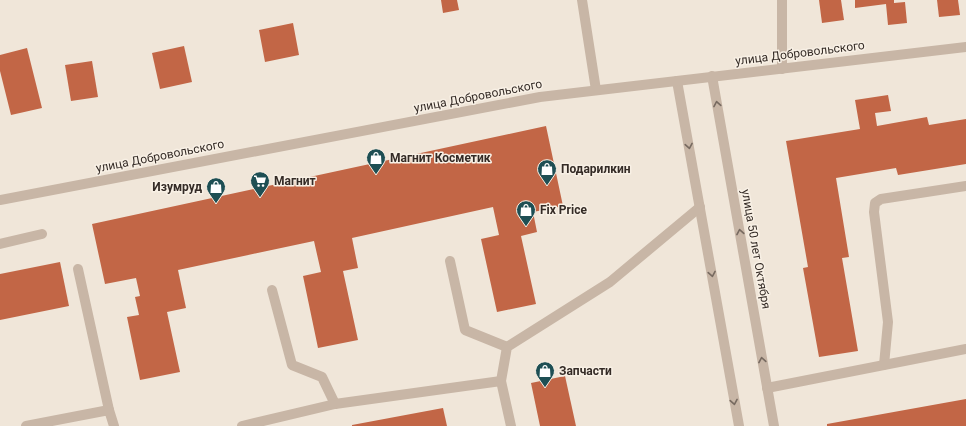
<svg xmlns="http://www.w3.org/2000/svg" width="966" height="426" viewBox="0 0 966 426" font-family="Roboto,sans-serif">
  <rect width="100%" height="100%" fill="#f0e6d9"/>
  <!-- building -->
  <g fill="#c26646">
    <polygon points="441,0 457,0 459,10 443,13"/>
    <polygon points="819,0 841,0 844,20 822,23"/>
    <polygon points="855,0 894,0 894,3 905,2 907,23 888,25 886,4 855,8"/>
    <polygon points="937,0 958,0 960,15 939,17"/>
    <polygon points="293,23 299,55 265,62 259,30"/>
    <polygon points="184,46 192,82 160,89 152,53"/>
    <polygon points="27,48 42,108 11,115 0,71 0,55"/>
    <polygon points="92,61 98,97 71,101 65,65"/>
    <polygon points="888,95 891,111 875,113 877,126 927,117 929,125 966,119 966,164 898,175 896,168 836,178 849,257 842,258 858,351 819,357 803,268 808,267 786,141 860,129 855,100"/>
    <polygon points="546,126 563,206 533,212 537,232 521,236 536,304 497,312 481,239 499,235 493,207 352,238 358,268 343,271 358,340 318,348 303,276 321,272 314,241 178,270 186,308 167,312 180,372 140,380 127,317 139,315 135,297 140,296 136,278 105,284 92,224"/>
    <polygon points="60,262 69,306 0,320 0,274"/>
    <polygon points="565,376 576,426 540,426 531,383"/>
    <polygon points="966,399 966,426 827,426 827,424"/>
    <polygon points="443,408 447,426 352,426 352,425"/>
  </g>
  <g fill="none" stroke-linecap="round" stroke-linejoin="round">
    <!-- minor -->
    <g stroke="#c8b6a6" stroke-width="10">
      <polyline points="582,0 596,90"/>
      <polyline points="782,69 782,0"/>
      <polyline points="712,76 774,426"/>
      <polyline points="677,81 739,426"/>
      <polyline points="0,200 540,97 966,47"/>
      <polyline points="0,244 42,234"/>
      <polyline points="450,261 465,330 507,347"/>
      <polyline points="78,269 109,410"/>
      <polyline points="272,290 292,365 322,377 335,404"/>
      <polyline points="884,365 888,322 874,212 875,203 881,199 966,186"/>
      <polyline points="767,388 966,349"/>
      <polyline points="26,426 109,410 114,426"/>
      <polyline points="242,426 335,404 501,381"/>
      <polyline points="511,426 501,381 507,347 610,282 700,207"/>
    </g>
  </g>
  <!-- one-way arrows -->
  <defs><path id="oneway-chevron" d="M-2-3.5L2.5 0L-2 3.5" fill="none" stroke-width="1.6" stroke-linecap="round" stroke-linejoin="round"/></defs>
  <g stroke="#776a60">
    <use href="#oneway-chevron" transform="translate(717 104) rotate(-100)"/>
    <use href="#oneway-chevron" transform="translate(689 146) rotate(80)"/>
    <use href="#oneway-chevron" transform="translate(740 232) rotate(-100)"/>
    <use href="#oneway-chevron" transform="translate(712 274) rotate(80)"/>
    <use href="#oneway-chevron" transform="translate(762 360) rotate(-100)"/>
    <use href="#oneway-chevron" transform="translate(734 402) rotate(80)"/>
  </g>
  <!-- icons -->
  <defs>
    <g id="shop-pin" transform="scale(1)"><path d="M0 17L-7.5 6A9.5 9.5 0 1 1 7.5 6Z" fill="#1e4f54" stroke="#f8f0e5"/><path d="M-5-2.5h2.3a2.7 3.5 0 0 1 5.4 0H5L5.5 6h-11ZM-1.5-2.5h3a1.5 2.3 0 0 0-3 0Z" fill="#fff"/></g>
    <g id="supermarket-pin" transform="scale(1)"><path d="M0 17L-7.5 6A9.5 9.5 0 1 1 7.5 6Z" fill="#1e4f54" stroke="#f8f0e5"/><path d="M-6-5.5h2.5l.6 2H6L4.5 2H-2.5L-4.4-4H-6ZM-1.5 3.2a1.3 1.3 0 1 0 .1 0ZM3 3.2a1.3 1.3 0 1 0 .1 0Z" fill="#fff"/></g>
  </defs>
  <g fill-rule="evenodd">
    <use href="#shop-pin" x="376" y="158"/>
    <use href="#shop-pin" x="547" y="169"/>
    <use href="#supermarket-pin" x="260" y="181"/>
    <use href="#shop-pin" x="216" y="187"/>
    <use href="#shop-pin" x="526" y="210"/>
    <use href="#shop-pin" x="545" y="371"/>
  </g>
  <g text-anchor="middle" dominant-baseline="central" stroke-width="3" stroke-linejoin="round" paint-order="stroke">
    <!-- street labels -->
    <g font-size="12" fill="#342b26" stroke="#f8f0e5">
      <text transform="translate(800 53) rotate(-7)">улица Добровольского</text>
      <text transform="translate(478 96) rotate(-11)">улица Добровольского</text>
      <text transform="translate(160 156) rotate(-11)">улица Добровольского</text>
      <text transform="translate(756 249) rotate(80)">улица 50 лет Октября</text>
    </g>
    <!-- poi labels -->
    <g font-size="12" font-weight="bold" fill="#342b26" stroke="#f8f0e5" text-anchor="start">
      <text x="390" y="158">Магнит Косметик</text>
      <text x="561" y="169">Подарилкин</text>
      <text x="274" y="181">Магнит</text>
      <text x="202" y="187" text-anchor="end">Изумруд</text>
      <text x="540" y="210">Fix Price</text>
      <text x="559" y="371">Запчасти</text>
    </g>
  </g>
</svg>
